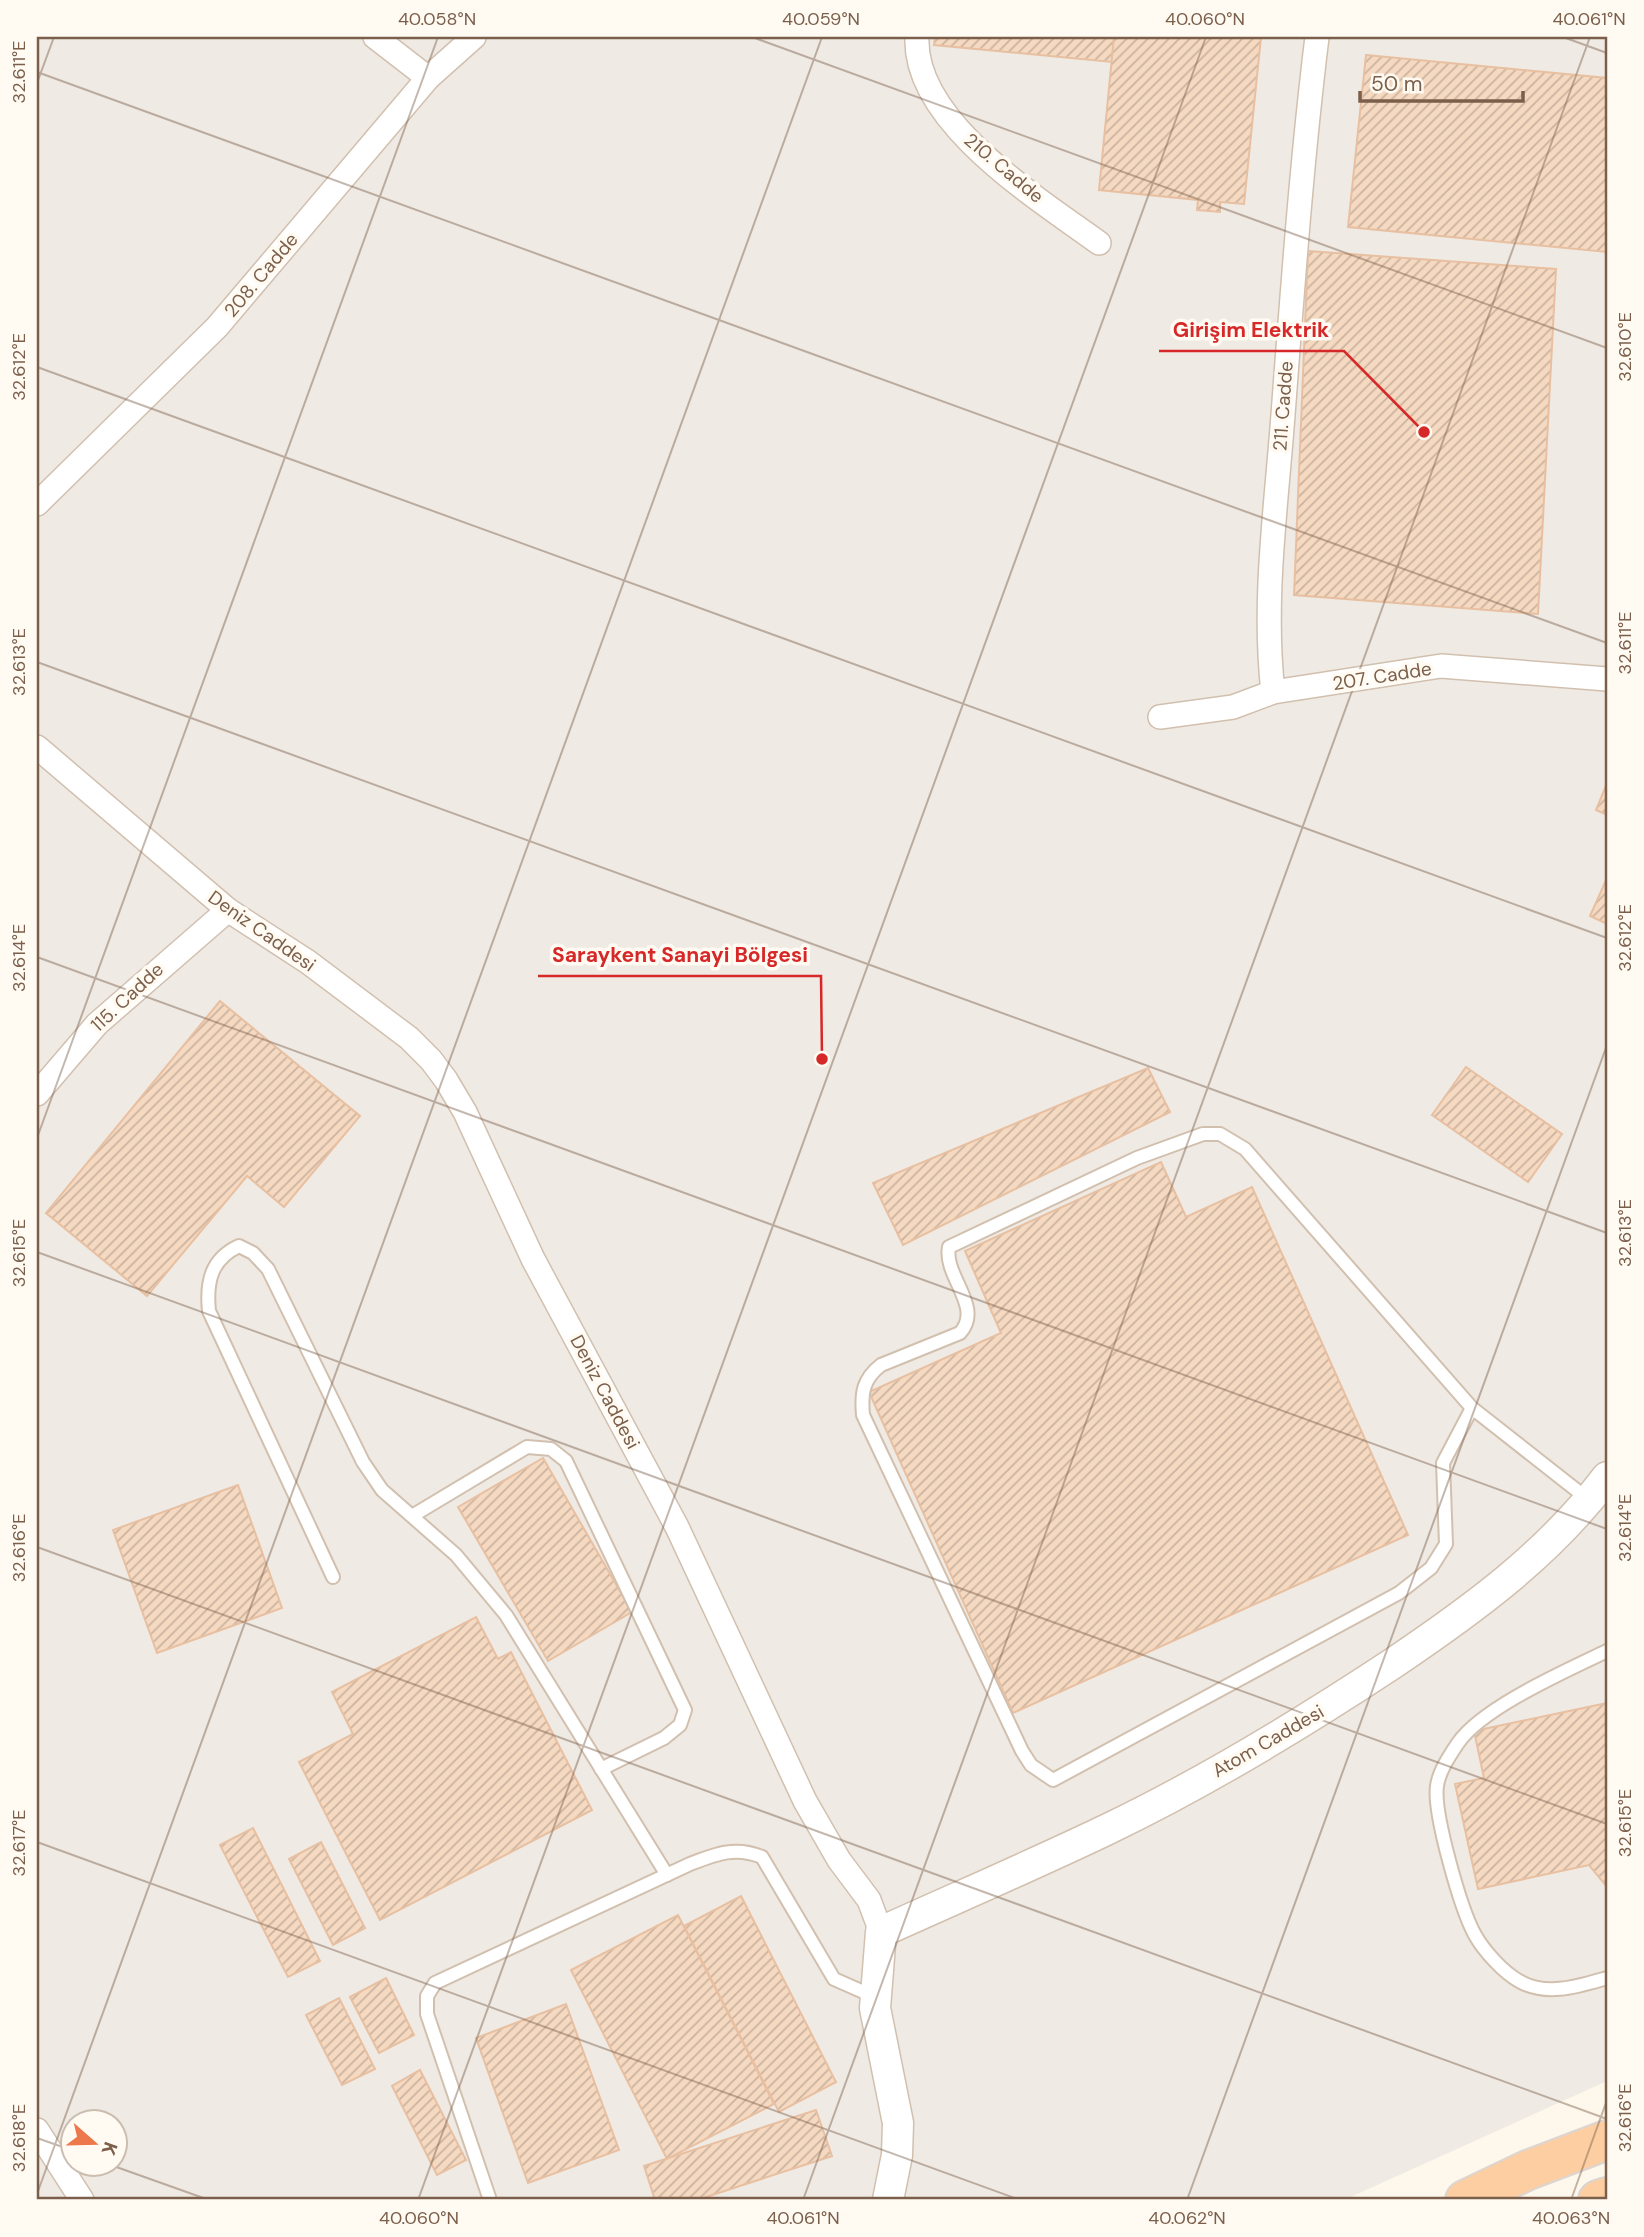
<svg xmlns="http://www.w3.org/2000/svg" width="1644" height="2237" viewBox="0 0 1644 2237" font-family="'DM Sans',sans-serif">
  <defs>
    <pattern id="building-hatch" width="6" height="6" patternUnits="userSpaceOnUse" patternTransform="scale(1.75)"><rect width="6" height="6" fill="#f5d9c1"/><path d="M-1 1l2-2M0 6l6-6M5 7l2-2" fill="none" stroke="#cbb39f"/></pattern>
  </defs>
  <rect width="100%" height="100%" fill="#fef7eb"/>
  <!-- industrial -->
  <path fill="#efeae4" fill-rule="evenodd" d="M37,37H1607V2081L1344,2200H37ZM74,2122H116V2164H74Z"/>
  <!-- building -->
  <g fill="url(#building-hatch)" stroke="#e8c0a1" stroke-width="2">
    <polygon points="935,37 1114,37 1112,62 934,45"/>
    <polygon points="1114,37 1261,37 1244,204 1220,202 1220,212 1197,210 1198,200 1099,190"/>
    <polygon points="1366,55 1607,78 1607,252 1348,227"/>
    <polygon points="1308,251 1556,269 1538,614 1294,595"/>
    <polygon points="1607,783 1607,815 1596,810"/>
    <polygon points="1607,878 1607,924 1590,916"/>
    <polygon points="220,1001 360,1116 284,1207 247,1176 147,1296 46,1213"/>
    <polygon points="1466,1067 1562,1134 1528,1182 1432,1115"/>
    <polygon points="1148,1068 1170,1112 903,1245 873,1183"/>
    <polygon points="1161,1162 1186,1217 1252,1187 1408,1535 1013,1713 869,1392 1001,1333 965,1251"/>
    <polygon points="543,1458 632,1612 548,1661 458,1507"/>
    <polygon points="238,1485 282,1608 157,1653 113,1530"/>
    <polygon points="476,1617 498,1659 511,1652 592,1810 380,1920 299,1762 353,1734 332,1692"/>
    <polygon points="1607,1703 1607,1887 1589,1865 1478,1889 1455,1784 1484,1778 1474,1731"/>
    <polygon points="253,1828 320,1961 288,1977 220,1845"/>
    <polygon points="321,1842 365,1928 333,1945 289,1859"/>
    <polygon points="741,1896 836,2082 779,2112 684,1926"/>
    <polygon points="678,1915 774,2104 667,2159 571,1970"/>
    <polygon points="386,1978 414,2035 379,2053 350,1997"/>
    <polygon points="339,1998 375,2069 342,2085 306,2015"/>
    <polygon points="566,2004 619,2150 528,2183 476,2038"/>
    <polygon points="420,2070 466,2160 437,2175 392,2086"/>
    <polygon points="816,2110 832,2156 697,2200 655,2200 644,2166"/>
  </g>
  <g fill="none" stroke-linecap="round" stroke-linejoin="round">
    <!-- service casing -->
    <g stroke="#d2c0af" stroke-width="16">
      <g id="service">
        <path d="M1472,1408L1443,1463L1446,1544L1431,1568L1399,1593L1053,1780L1031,1765L1022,1751L863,1415C861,1393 863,1379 881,1365L960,1333C984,1307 943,1276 949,1247L1137,1158L1203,1134H1220L1245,1149L1472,1408L1589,1500"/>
        <polyline points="412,1516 527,1447 551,1449 566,1461 685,1710 680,1725 664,1738 601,1769"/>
        <path d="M333,1577L209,1311C206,1282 211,1259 239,1246L253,1253L268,1269L363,1462L382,1490L456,1555L506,1615L667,1875"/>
        <path d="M1607,1651C1566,1671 1483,1707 1458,1743C1450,1755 1439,1771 1437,1786C1433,1813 1461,1910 1475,1935C1484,1951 1503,1972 1519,1981C1547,1997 1579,1986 1607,1978"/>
        <path d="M490,2200L427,2014V1996L435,1983L690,1864C716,1854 735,1846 762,1857L834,1979L875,1997"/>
      </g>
    </g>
    <!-- minor casing -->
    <g stroke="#d2c0af" stroke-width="26">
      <g id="minor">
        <polyline points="375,37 428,78"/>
        <path d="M917,37C913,121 1037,198 1099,243"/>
        <polyline points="37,504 217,327 428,78 474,37"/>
        <path d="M1273,692C1263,605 1275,516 1282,428C1292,297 1301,167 1317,37"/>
        <polyline points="1160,717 1233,707 1273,692 1441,666 1607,679"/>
        <polyline points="37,747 228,910 308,962 409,1038 431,1060 446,1080 465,1112 533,1259 677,1527 805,1801 839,1860 869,1900 881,1932"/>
        <polyline points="37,1094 97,1024 228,910"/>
        <polyline points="37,2130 82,2200"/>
      </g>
    </g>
    <!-- tertiary casing -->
    <g stroke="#d2c0af" stroke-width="33">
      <path id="tertiary" d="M888,2200L897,2155L898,2123L875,2008L881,1932C956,1898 1033,1865 1108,1829C1206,1782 1301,1724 1392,1664C1472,1610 1548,1555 1607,1477"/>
    </g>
    <!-- trunk casing -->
    <g stroke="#ddd5d0" stroke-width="42">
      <g id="trunk">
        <polyline points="1465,2200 1528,2170 1607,2140"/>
        <polyline points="1598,2200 1607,2197"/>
      </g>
    </g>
    <!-- service -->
    <use href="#service" stroke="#fff" stroke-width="12"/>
    <!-- minor -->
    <use href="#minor" stroke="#fff" stroke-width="23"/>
    <!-- tertiary -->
    <use href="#tertiary" stroke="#fff" stroke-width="30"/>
    <!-- trunk -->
    <use href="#trunk" stroke="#fccea1" stroke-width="38"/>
  </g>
  <!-- ticks -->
  <path fill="none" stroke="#7c5f4b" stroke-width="2" stroke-opacity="0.45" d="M752,37L1607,348M1563,37L1607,53M37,72L1607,643M37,83L54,37M37,367L1607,938M37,662L1607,1233M37,957L1607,1529M37,1138L438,37M37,1252L1607,1824M37,1547L1607,2119M37,1842L1020,2200M37,2138L74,2151M108,2164L209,2200M37,2194L822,37M418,2200L1206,37M803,2200L1590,37M1187,2200L1607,1045M1571,2200L1607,2100"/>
  <g text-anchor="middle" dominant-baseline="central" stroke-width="7" stroke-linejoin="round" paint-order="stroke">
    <!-- street labels -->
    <g font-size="19" fill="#7c5f4b" stroke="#fffbf3">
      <text transform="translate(1004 168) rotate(40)">210. Cadde</text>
      <text transform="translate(261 275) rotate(-50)">208. Cadde</text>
      <text transform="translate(1283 406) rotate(-86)">211. Cadde</text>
      <text transform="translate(1382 676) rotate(-9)">207. Cadde</text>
      <text transform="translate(262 931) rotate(35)">Deniz Caddesi</text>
      <text transform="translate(127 997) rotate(-43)">115. Cadde</text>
      <text transform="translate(605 1392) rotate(62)">Deniz Caddesi</text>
      <text transform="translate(1268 1741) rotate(-30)">Atom Caddesi</text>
    </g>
  </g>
  <!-- callouts -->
  <path fill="none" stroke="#d62828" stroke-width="2.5" d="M1424 432L1344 351H1159M822 1059L821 976H538"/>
  <g fill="#d62828" stroke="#fffbf3" stroke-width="2.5">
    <circle cx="1424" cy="432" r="7"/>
    <circle cx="822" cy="1059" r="7"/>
  </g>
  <g font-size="21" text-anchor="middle" font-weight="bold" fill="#d62828" stroke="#fffbf3" stroke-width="7" stroke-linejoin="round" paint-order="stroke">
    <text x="1251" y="337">Girişim Elektrik</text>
    <text x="680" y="962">Saraykent Sanayi Bölgesi</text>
  </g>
  <!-- border -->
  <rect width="1644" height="2237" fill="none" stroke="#fffbf3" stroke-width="77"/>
  <!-- north arrow -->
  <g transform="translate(94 2143) rotate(110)"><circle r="33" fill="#fffbf3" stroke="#cbbdb0" stroke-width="2"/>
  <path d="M0-5L12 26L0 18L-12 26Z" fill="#ec784c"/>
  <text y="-10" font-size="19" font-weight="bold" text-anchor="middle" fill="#7c5f4b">K</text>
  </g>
  <!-- scale -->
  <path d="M1360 91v10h163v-10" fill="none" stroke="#7c5f4b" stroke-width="3.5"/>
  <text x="1371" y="91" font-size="21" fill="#7c5f4b" stroke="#fffbf3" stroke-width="5" paint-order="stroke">50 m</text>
  <rect x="38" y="38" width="1568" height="2160" fill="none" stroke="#7c5f4b" stroke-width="2.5"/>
  <g font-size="18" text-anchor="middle" fill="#7c5f4b">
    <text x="437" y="25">40.058°N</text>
    <text x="821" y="25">40.059°N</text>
    <text x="1205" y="25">40.060°N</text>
    <text x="1589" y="25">40.061°N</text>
    <text transform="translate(19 72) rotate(-90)" y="6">32.611°E</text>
    <text transform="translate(1625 347) rotate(-90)" y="6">32.610°E</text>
    <text transform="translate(19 367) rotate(-90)" y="6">32.612°E</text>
    <text transform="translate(1625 643) rotate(-90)" y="6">32.611°E</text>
    <text transform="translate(19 662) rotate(-90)" y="6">32.613°E</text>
    <text transform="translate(1625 938) rotate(-90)" y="6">32.612°E</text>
    <text transform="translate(19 958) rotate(-90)" y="6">32.614°E</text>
    <text transform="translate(1625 1233) rotate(-90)" y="6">32.613°E</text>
    <text transform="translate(19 1253) rotate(-90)" y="6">32.615°E</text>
    <text transform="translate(1625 1528) rotate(-90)" y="6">32.614°E</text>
    <text transform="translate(19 1548) rotate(-90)" y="6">32.616°E</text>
    <text transform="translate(1625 1823) rotate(-90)" y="6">32.615°E</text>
    <text transform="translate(19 1843) rotate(-90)" y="6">32.617°E</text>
    <text transform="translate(1625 2118) rotate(-90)" y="6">32.616°E</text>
    <text transform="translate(19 2138) rotate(-90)" y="6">32.618°E</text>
    <text x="419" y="2224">40.060°N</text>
    <text x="803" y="2224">40.061°N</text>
    <text x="1187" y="2224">40.062°N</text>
    <text x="1571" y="2224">40.063°N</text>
  </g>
</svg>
